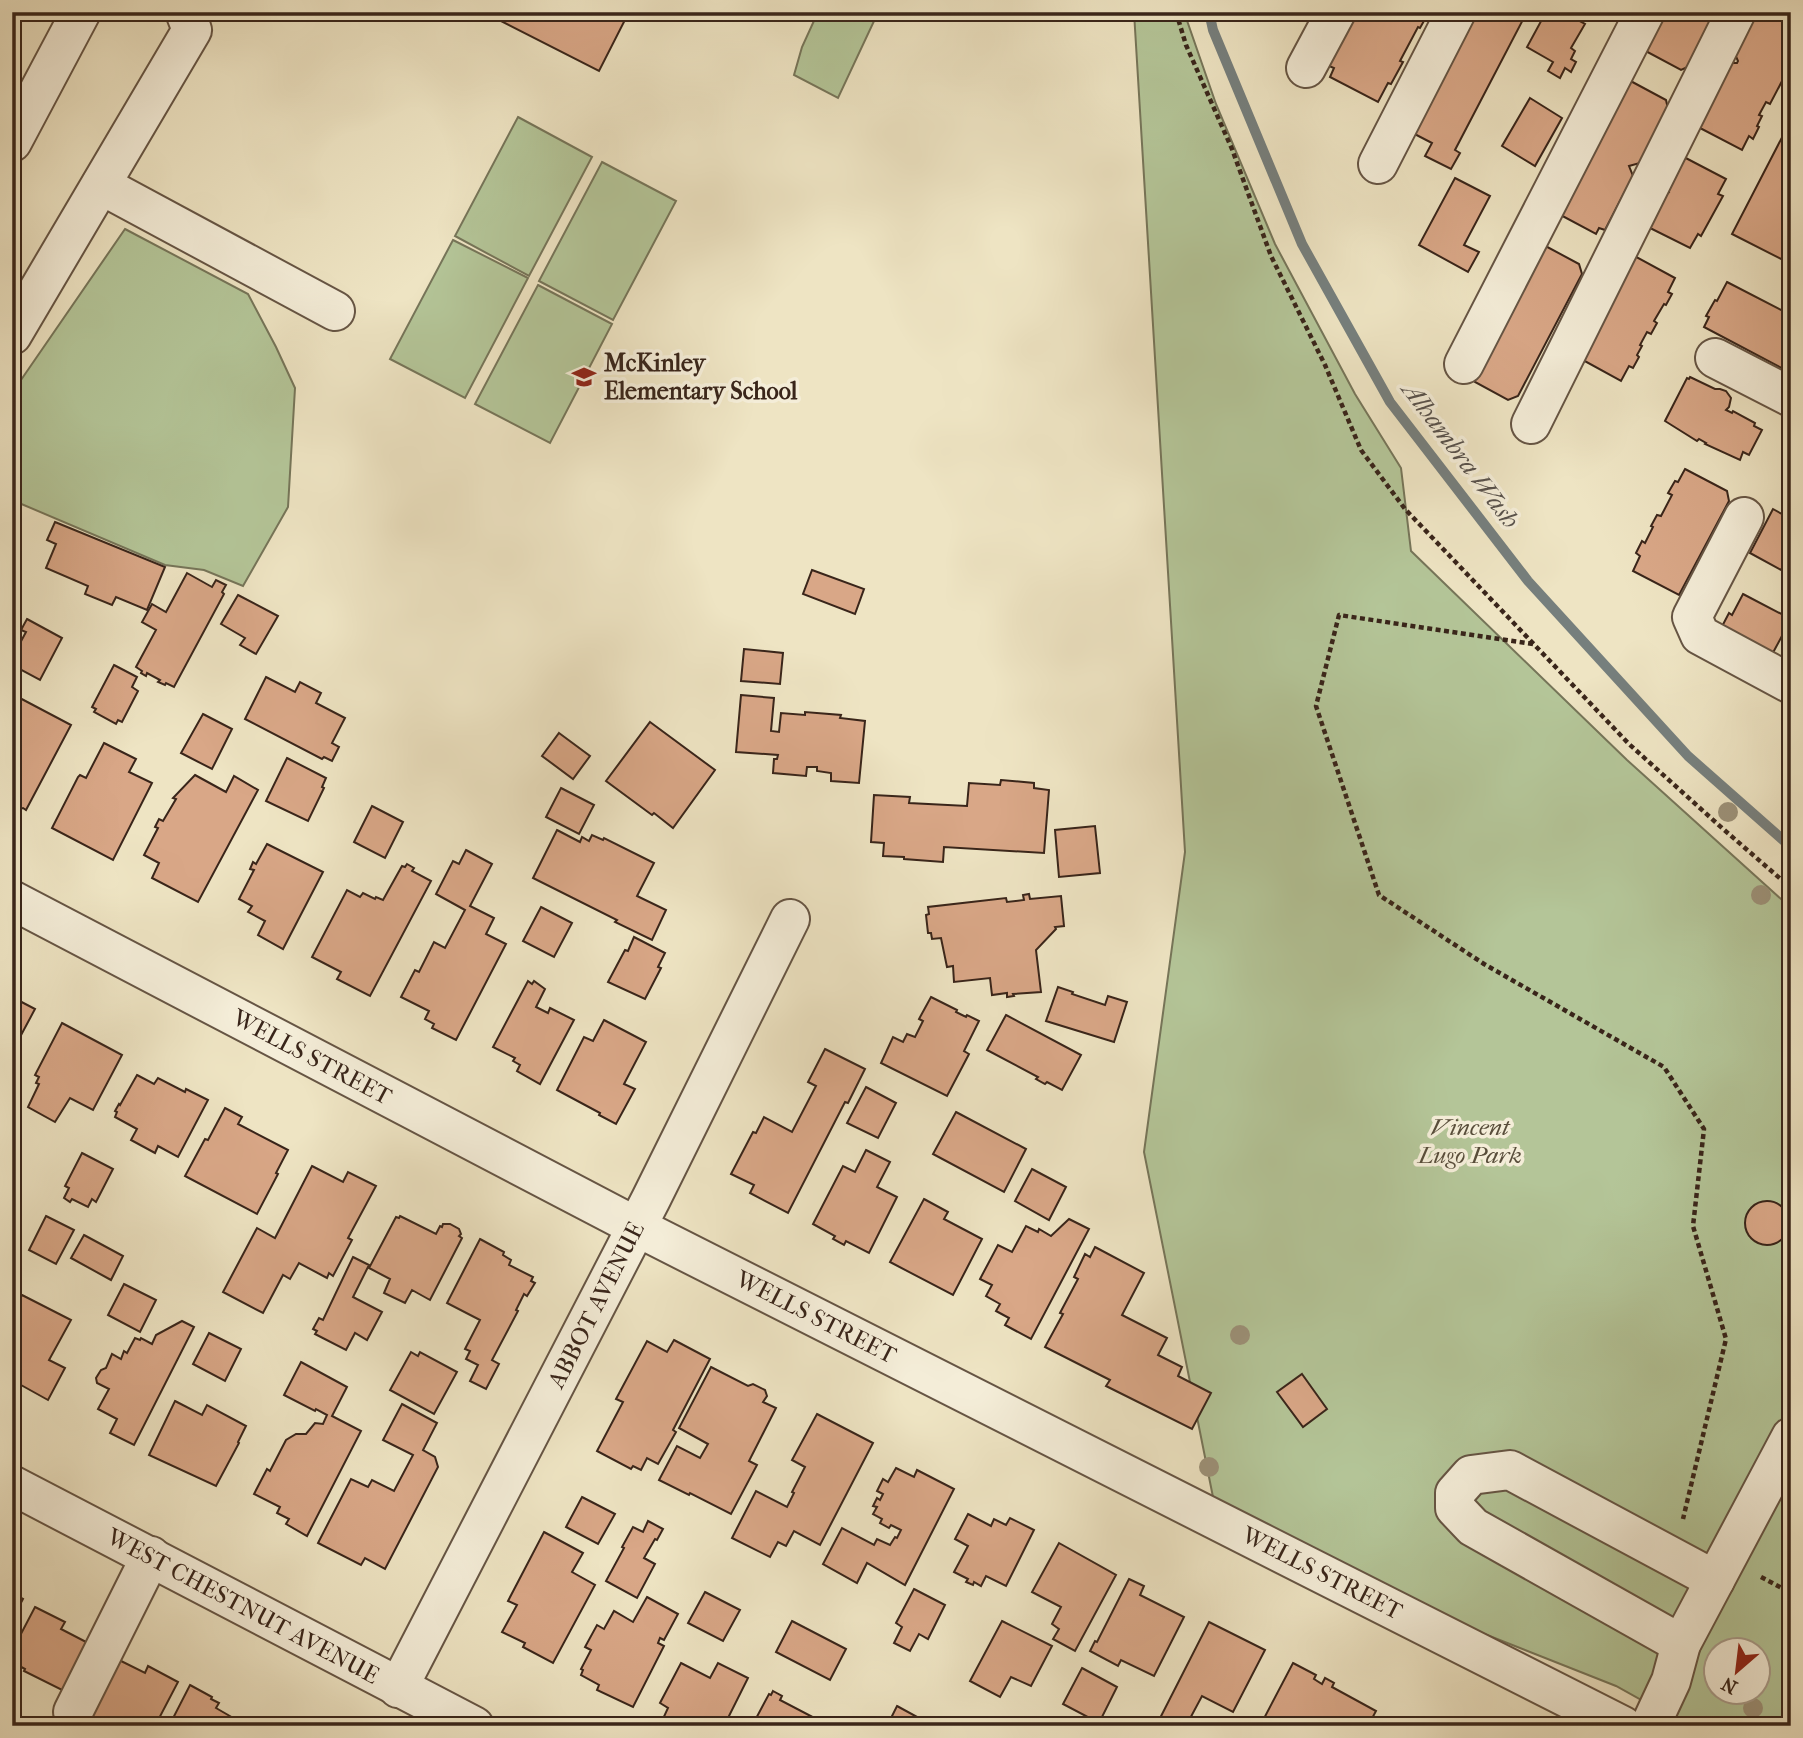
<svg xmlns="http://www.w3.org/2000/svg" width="1803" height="1738" viewBox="0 0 1803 1738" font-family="'IM FELL French Canon',serif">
  <rect width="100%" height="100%" fill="#eee4c3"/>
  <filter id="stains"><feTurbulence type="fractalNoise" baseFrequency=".00286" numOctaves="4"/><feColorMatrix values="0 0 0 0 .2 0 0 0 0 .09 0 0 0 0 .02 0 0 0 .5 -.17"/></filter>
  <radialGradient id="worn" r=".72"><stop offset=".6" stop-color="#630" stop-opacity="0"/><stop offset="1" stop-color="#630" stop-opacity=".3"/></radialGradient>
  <!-- green -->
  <g fill="#b4c598" stroke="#767559" stroke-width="2" fill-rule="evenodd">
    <polygon points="818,12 860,12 875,19 838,98 794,75 802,47"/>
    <path d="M1134,12H1184L1216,104L1275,244L1355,394L1401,468L1411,551L1627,760L1791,908V1726H1688L1616,1686L1449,1620L1213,1497L1144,1152L1185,852ZM1716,1650H1758V1692H1716Z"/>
    <polygon points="518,117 592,157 529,276 455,236"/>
    <polygon points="602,162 676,201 613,320 539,281"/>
    <polygon points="125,229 248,294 276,347 295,388 288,507 243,586 204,570 165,565 12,500 12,393"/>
    <polygon points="453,240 528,278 465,398 390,359"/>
    <polygon points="538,285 612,324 550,443 475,404"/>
  </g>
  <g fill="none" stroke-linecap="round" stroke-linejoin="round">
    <!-- stream -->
    <polyline stroke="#767f7d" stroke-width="10" points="1209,12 1213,30 1302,244 1390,402 1528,581 1688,756 1791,847"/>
  </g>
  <!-- building -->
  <g fill="#d9a787" stroke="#39251a" stroke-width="2">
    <polygon points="500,12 629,12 599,71 497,19"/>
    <polygon points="1357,12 1429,12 1420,28 1418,27 1400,61 1403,62 1391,84 1388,83 1378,102 1330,77 1334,68 1329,66"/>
    <polygon points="1465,12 1527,12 1455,150 1460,153 1451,169 1425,156 1432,143 1403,128"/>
    <polygon points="1546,12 1580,12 1576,19 1585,24 1571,48 1575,51 1571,59 1576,62 1571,72 1565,68 1560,78 1548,71 1553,62 1527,47"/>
    <polygon points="1659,12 1718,12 1690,66 1681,70 1640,48"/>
    <polygon points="1755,12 1791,12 1791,56 1787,62 1791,64 1770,104 1766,102 1759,115 1762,116 1757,126 1759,127 1753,139 1749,136 1742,150 1700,128 1698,119 1728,63 1737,63 1738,61 1734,52"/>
    <polygon points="1625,78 1666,100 1668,109 1640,163 1629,166 1633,176 1605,230 1599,228 1596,234 1555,212"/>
    <polygon points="1530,98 1562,118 1535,166 1502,146"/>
    <polygon points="1791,120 1791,260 1789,263 1732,234"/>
    <polygon points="1680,155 1726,179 1718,194 1723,196 1701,236 1698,234 1690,248 1644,225 1659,196 1667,194 1669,192 1665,185"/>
    <polygon points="1455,178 1490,196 1464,245 1479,252 1468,272 1419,245"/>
    <polygon points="1538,242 1579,264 1582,274 1518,396 1508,400 1475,382 1470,373"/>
    <polygon points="1629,253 1675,278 1668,292 1672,294 1666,305 1664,304 1654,321 1657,323 1651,334 1647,332 1640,345 1642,346 1637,355 1639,357 1633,368 1629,366 1621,381 1581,359"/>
    <polygon points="1727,282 1791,315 1791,373 1704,327 1709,317 1706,316 1715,300 1717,301"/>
    <polygon points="1690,377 1715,389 1720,389 1726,391 1731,398 1729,407 1726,410 1732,413 1733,411 1755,423 1754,426 1762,430 1749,455 1743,452 1740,460 1705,444 1706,443 1699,439 1697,441 1665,421 1687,378 1689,379"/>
    <polygon points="1791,468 1791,487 1783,483"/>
    <polygon points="1685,469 1727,491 1729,501 1679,595 1633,571 1640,556 1636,553 1642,541 1645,543 1653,527 1651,526 1657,515 1661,516 1672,495 1668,493 1675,481 1678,482"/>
    <polygon points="1773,509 1791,519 1791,551 1781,570 1750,553"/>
    <polygon points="55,522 165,567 147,610 116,597 112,605 85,594 88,586 46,568 56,544 47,540"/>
    <polygon points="812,570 864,589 855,614 803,594"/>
    <polygon points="187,573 212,587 216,580 226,585 222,592 224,594 174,687 166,683 165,685 158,682 160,680 147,673 146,676 141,673 142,671 136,667 156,630 142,622 152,604 166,612"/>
    <polygon points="1743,594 1791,619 1768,662 1717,636 1729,613 1732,615"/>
    <polygon points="238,595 278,616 256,654 240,645 245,638 221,624"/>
    <polygon points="27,619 62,638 40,680 12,665 12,658 26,632 21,630"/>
    <polygon points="744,649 783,653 780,684 741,681"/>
    <polygon points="114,665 137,677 132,687 138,691 122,722 118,720 116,724 94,712 96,709 92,707"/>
    <polygon points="266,677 295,692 300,682 321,693 316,703 345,718 332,743 339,747 332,761 324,757 322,759 245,719"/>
    <polygon points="741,695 774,698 771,731 779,732 781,713 805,715 805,712 841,715 840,718 865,721 859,783 831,781 831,773 817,771 817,767 807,767 806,776 773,773 774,759 777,759 778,755 736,752"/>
    <polygon points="16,696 71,725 26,810 23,808 17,810 12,807 12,704"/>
    <polygon points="203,714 232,729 212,769 181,753"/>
    <polygon points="650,722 715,770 673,828 654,813 652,815 606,781"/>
    <polygon points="559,733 590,756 573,779 542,756"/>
    <polygon points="104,743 136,759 129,772 152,783 113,860 52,828 78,777 80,775 86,778"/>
    <polygon points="287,758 326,778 322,787 324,788 308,821 266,801"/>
    <polygon points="195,775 226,792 234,776 258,790 198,902 152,878 159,863 144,855 158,828 155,827 159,819 163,821 176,799 173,798"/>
    <polygon points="1001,780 1034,783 1034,788 1049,790 1044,853 944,847 943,862 904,859 904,857 883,856 884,843 871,842 874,795 910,797 909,803 967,806 969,783 1000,785"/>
    <polygon points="561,788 594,805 579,834 546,817"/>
    <polygon points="372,806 403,822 385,858 354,842"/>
    <polygon points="1095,826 1100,873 1059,877 1055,830"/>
    <polygon points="557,830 580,842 582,837 589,841 592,835 603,840 604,838 654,863 637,896 666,910 652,940 615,922 617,920 533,878"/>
    <polygon points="267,844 323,872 283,949 258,935 265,921 248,912 252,906 239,899 254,870 250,869 253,862 256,864"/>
    <polygon points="466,850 492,864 470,906 494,918 486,934 506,944 456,1040 432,1028 434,1024 425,1019 429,1011 401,997 415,970 419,972 434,942 445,948 465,910 436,894 453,861 459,864"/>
    <polygon points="407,864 414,868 412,871 431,881 370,996 337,979 341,972 312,957 347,890 360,897 363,893 375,899 376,897 383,900 402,866 405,867"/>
    <polygon points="1029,894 1030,899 1061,896 1064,926 1055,927 1056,929 1036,950 1041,992 1013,994 1014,996 1007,997 1007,993 992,995 990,978 954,982 953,966 947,967 941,938 932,939 931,933 928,933 926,915 929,914 928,907 1006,898 1007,902 1024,900 1023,895"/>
    <polygon points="541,907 572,923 554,957 523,941"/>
    <polygon points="634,937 665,953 658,967 661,968 645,999 608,982 625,950 628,951"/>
    <polygon points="528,981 532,984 534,981 545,989 536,1007 548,1013 550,1008 574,1020 540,1084 517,1071 520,1065 513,1061 515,1058 493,1047"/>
    <polygon points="1058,987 1073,992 1072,994 1105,1005 1108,996 1127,1002 1114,1042 1046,1021"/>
    <polygon points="12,997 35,1009 12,1052"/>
    <polygon points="931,997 957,1010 956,1012 966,1017 967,1015 979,1021 964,1051 969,1054 947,1096 881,1063 893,1037 903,1042 907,1034 915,1037 923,1021 919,1019"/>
    <polygon points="1006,1015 1081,1055 1062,1090 1047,1082 1045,1084 1036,1079 1038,1077 987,1050"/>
    <polygon points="604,1020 646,1042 624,1084 635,1089 616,1124 599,1115 600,1113 557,1090 584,1037 593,1041"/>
    <polygon points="62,1023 122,1055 93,1110 70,1098 55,1122 28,1107 39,1084 36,1083 39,1077 35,1075"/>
    <polygon points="825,1049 865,1069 848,1103 845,1102 788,1213 750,1193 754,1185 731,1174 753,1132 756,1133 764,1117 792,1132 816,1086 808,1082"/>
    <polygon points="137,1075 154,1084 158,1078 185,1092 186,1089 208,1100 178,1157 158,1146 155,1153 131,1140 137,1129 115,1117 117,1112 115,1111 119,1104 120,1105"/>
    <polygon points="866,1087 896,1103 878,1138 847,1123"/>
    <polygon points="225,1108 242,1117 238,1124 288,1150 276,1173 278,1174 257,1214 185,1176 205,1139 208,1140"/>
    <polygon points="956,1112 1026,1149 1004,1192 933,1154"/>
    <polygon points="866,1150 890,1162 877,1187 897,1197 869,1253 846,1241 844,1245 833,1239 835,1236 813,1224 843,1166 855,1172"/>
    <polygon points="82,1153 113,1169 96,1202 92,1199 88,1207 72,1199 70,1202 64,1198 69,1188 65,1186"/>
    <polygon points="312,1166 343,1182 348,1172 376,1186 348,1238 352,1240 333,1276 329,1273 327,1278 299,1263 290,1279 283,1275 263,1313 223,1292 257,1228 275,1238"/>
    <polygon points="1032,1169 1066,1187 1049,1220 1015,1201"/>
    <polygon points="924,1199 948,1212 944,1219 982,1239 953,1295 890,1262"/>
    <circle cx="1767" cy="1223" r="22"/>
    <polygon points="46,1216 74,1230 56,1264 29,1250"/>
    <polygon points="400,1216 436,1234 440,1226 442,1227 443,1224 450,1224 459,1229 461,1234 459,1236 462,1238 430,1300 412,1290 405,1303 384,1293 390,1279 369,1268 396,1217 399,1218"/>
    <polygon points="1069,1219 1089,1229 1031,1339 1005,1325 1009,1318 996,1311 1000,1304 986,1296 992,1285 980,1279 998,1245 1012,1252 1026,1226 1038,1232 1039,1229 1051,1236"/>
    <polygon points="84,1235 123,1256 111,1280 71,1258"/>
    <polygon points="480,1239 504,1252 503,1255 511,1260 509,1265 533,1277 531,1281 535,1283 527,1296 524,1294 516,1310 518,1311 492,1360 499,1364 486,1389 470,1381 478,1365 466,1359 470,1351 465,1349 480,1320 447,1303"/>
    <polygon points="1095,1247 1144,1273 1122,1315 1167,1338 1158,1355 1182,1367 1178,1376 1211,1393 1192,1429 1106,1386 1110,1380 1045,1347 1063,1314 1060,1313 1078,1279 1074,1277 1085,1254 1090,1257"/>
    <polygon points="353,1257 369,1265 353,1297 382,1312 367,1340 355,1333 346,1350 315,1334 317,1331 313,1329 319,1318 323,1320"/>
    <polygon points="124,1284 156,1300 140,1332 108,1315"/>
    <polygon points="22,1295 71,1320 49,1360 65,1368 48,1400 12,1380 12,1314"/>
    <polygon points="182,1321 194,1327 134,1445 110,1433 117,1419 98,1409 109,1389 97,1383 96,1378 101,1370 106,1368 112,1354 121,1359 124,1351 127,1353 135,1338 140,1340 141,1338 152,1344 156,1335"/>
    <polygon points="209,1333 241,1349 225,1381 193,1364"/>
    <polygon points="674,1340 710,1359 673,1430 676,1432 658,1464 647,1458 641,1470 633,1466 631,1469 597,1451 623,1402 616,1399 647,1341 667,1352"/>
    <polygon points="411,1352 418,1356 420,1352 457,1372 434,1414 390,1390"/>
    <polygon points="301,1362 347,1387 332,1416 361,1431 307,1536 286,1524 289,1519 277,1513 280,1507 254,1494 267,1469 270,1471 286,1440 296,1434 306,1434 315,1423 323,1424 327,1415 316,1409 315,1411 284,1395"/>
    <polygon points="711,1367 748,1386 753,1384 765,1390 767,1396 763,1402 776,1408 749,1461 757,1465 731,1514 690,1493 689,1495 659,1480 677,1446 700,1458 708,1444 679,1428"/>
    <polygon points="1302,1374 1327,1409 1303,1427 1277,1392"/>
    <polygon points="175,1401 202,1415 207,1405 246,1426 238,1442 239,1443 216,1486 149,1455"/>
    <polygon points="402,1404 437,1423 423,1450 435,1457 438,1467 385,1569 365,1558 361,1565 318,1543 351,1479 368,1487 372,1480 394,1491 413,1455 383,1440"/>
    <polygon points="817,1414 873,1443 820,1545 794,1531 786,1546 778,1542 770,1557 732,1538 756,1491 787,1507 794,1493 792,1492 805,1467 792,1460"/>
    <polygon points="896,1468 914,1477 917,1470 954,1489 905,1585 867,1563 857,1583 823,1564 842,1528 874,1545 877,1539 890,1545 895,1537 897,1538 901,1530 891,1525 889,1528 880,1523 882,1519 873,1514 877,1507 873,1506 877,1498 880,1500 883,1494 877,1491 883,1479 888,1482"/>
    <polygon points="582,1497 615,1514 598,1544 566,1527"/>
    <polygon points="968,1514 991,1526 994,1519 1006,1525 1010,1518 1034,1530 1006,1586 986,1576 981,1586 974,1582 973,1585 966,1582 968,1579 954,1572 968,1546 955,1539"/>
    <polygon points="648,1521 663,1529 657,1540 655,1539 644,1558 655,1564 637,1598 606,1581 624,1548 622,1547 633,1527 643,1532"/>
    <polygon points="544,1532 583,1553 572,1572 595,1585 553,1663 523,1647 525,1643 502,1632 517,1605 508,1601"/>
    <polygon points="1059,1543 1116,1575 1075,1651 1053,1639 1059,1629 1052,1624 1061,1607 1032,1592"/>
    <polygon points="1129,1579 1144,1586 1140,1595 1184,1617 1154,1676 1121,1660 1118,1666 1090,1651 1095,1641 1097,1642"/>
    <polygon points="914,1589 945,1605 928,1639 919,1634 910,1651 894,1643 902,1627 896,1623"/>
    <polygon points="705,1592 740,1610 723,1641 688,1623"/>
    <polygon points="12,1593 23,1599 12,1620"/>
    <polygon points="647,1597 678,1614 664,1640 660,1638 658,1643 664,1646 633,1707 597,1690 599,1685 581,1675 583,1670 581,1669 591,1650 585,1647 597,1625 604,1629 614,1611 633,1622"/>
    <polygon points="35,1607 65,1622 61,1629 90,1644 66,1692 24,1671 25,1669 12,1662 12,1651"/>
    <polygon points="792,1621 846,1649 830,1680 776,1652"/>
    <polygon points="1002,1621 1052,1646 1031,1686 1011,1677 1000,1697 970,1681"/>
    <polygon points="1209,1622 1265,1650 1233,1712 1202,1696 1186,1726 1156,1726"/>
    <polygon points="115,1658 145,1673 148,1666 178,1682 155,1726 83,1726"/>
    <polygon points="681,1663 710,1678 718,1663 748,1678 724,1726 666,1726 661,1723 668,1708 660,1703"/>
    <polygon points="1293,1663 1316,1675 1314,1679 1322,1684 1325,1678 1334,1683 1332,1687 1376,1711 1368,1726 1260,1726"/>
    <polygon points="1082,1668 1117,1687 1099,1723 1063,1704"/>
    <polygon points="190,1685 212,1697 211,1699 219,1703 216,1708 247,1726 169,1726"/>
    <polygon points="773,1691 782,1696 780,1700 828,1725 827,1726 752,1726 769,1694 771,1695"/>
    <polygon points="897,1706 932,1725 932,1726 887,1726"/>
    <polygon points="1399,1719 1412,1726 1396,1726"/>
  </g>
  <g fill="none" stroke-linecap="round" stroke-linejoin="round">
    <!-- minor casing -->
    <g stroke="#654" stroke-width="42">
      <g id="minor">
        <polyline points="1306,68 1336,12"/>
        <polyline points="12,142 81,12"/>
        <polyline points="1378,164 1456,12"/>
        <polyline points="101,185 335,311"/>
        <polyline points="12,335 192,30 185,12"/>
        <polyline points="1715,358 1791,397"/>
        <polyline points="1464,364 1645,12"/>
        <polyline points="1531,424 1736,12"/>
        <polyline points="1744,517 1692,617 1700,635 1791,684"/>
        <polyline points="12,900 637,1227 1623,1726"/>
        <polyline points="12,1485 474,1726"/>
        <polyline points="1681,1644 1473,1527 1455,1508 1455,1493 1471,1475 1510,1470 1715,1580"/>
        <polyline points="398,1688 651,1199 790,919"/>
        <polyline points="73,1712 151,1556"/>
        <polyline points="1650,1726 1671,1681 1681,1644 1791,1437"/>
      </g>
    </g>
    <!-- path -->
    <g stroke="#39251a" stroke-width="4.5" stroke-dasharray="5 3.5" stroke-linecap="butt">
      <polyline points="1176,12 1186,45 1232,149 1271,256 1325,365 1361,450 1405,509 1629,744 1722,828 1791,888"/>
      <polyline points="1533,644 1339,615 1316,706 1379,895 1484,964 1664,1067 1704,1129 1693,1226 1726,1339 1683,1519"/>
      <polyline points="1761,1577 1791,1593"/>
    </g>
    <!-- minor -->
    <use href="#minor" stroke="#f4edd8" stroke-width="38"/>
  </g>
  <!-- trees -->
  <g fill="#9c9178">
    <circle cx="1728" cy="812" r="10"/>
    <circle cx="1761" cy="895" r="10"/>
    <circle cx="1240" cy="1335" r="10"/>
    <circle cx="1209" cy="1467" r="10"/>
    <circle cx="1753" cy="1708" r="10"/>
  </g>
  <!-- icons -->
  <defs>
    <g id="school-bare" transform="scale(1.89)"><path d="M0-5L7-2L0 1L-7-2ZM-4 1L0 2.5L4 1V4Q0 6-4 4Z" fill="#8f2418" stroke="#f4edd8" stroke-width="2.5" paint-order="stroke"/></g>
  </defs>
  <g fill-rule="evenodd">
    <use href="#school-bare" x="584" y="377"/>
  </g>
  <g text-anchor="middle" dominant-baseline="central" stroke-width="7" stroke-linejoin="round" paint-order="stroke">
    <!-- poi labels -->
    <g font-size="24" font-weight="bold" fill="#39251a" stroke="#f4edd8" text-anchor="start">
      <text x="604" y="363">McKinley<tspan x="604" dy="28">Elementary School</tspan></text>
    </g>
    <!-- street labels -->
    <g font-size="24" fill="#39251a" stroke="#f4edd8">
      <text transform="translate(312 1057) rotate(28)">WELLS STREET</text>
      <text transform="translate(596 1305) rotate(-63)">ABBOT AVENUE</text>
      <text transform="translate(816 1317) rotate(27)">WELLS STREET</text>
      <text transform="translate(1322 1573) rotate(27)">WELLS STREET</text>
      <text transform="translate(243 1606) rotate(28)">WEST CHESTNUT AVENUE</text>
    </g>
    <!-- park labels -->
    <g font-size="24" font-style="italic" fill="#584d3a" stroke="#f4edd8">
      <text x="1470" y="1127">Vincent<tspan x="1470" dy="28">Lugo Park</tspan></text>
    </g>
    <!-- water labels -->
    <g font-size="26" font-style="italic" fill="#58524c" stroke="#f4edd8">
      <text transform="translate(1461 455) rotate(53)">Alhambra Wash</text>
    </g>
  </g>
  <!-- margin -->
  <rect width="1803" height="1738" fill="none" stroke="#eee4c3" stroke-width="42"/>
  <rect x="14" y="14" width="1775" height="1710" fill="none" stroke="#39251a" stroke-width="3.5"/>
  <rect x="21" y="21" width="1761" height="1696" fill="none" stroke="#39251a" stroke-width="2"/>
  <!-- north arrow -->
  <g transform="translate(1737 1671) rotate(208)"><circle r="33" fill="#f4edd8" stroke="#a99d8c" stroke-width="2"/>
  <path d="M0-5L12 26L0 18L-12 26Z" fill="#8f2418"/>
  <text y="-10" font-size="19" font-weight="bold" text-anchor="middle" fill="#39251a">N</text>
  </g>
  <rect width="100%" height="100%" filter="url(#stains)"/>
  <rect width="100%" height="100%" fill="url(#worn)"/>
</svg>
